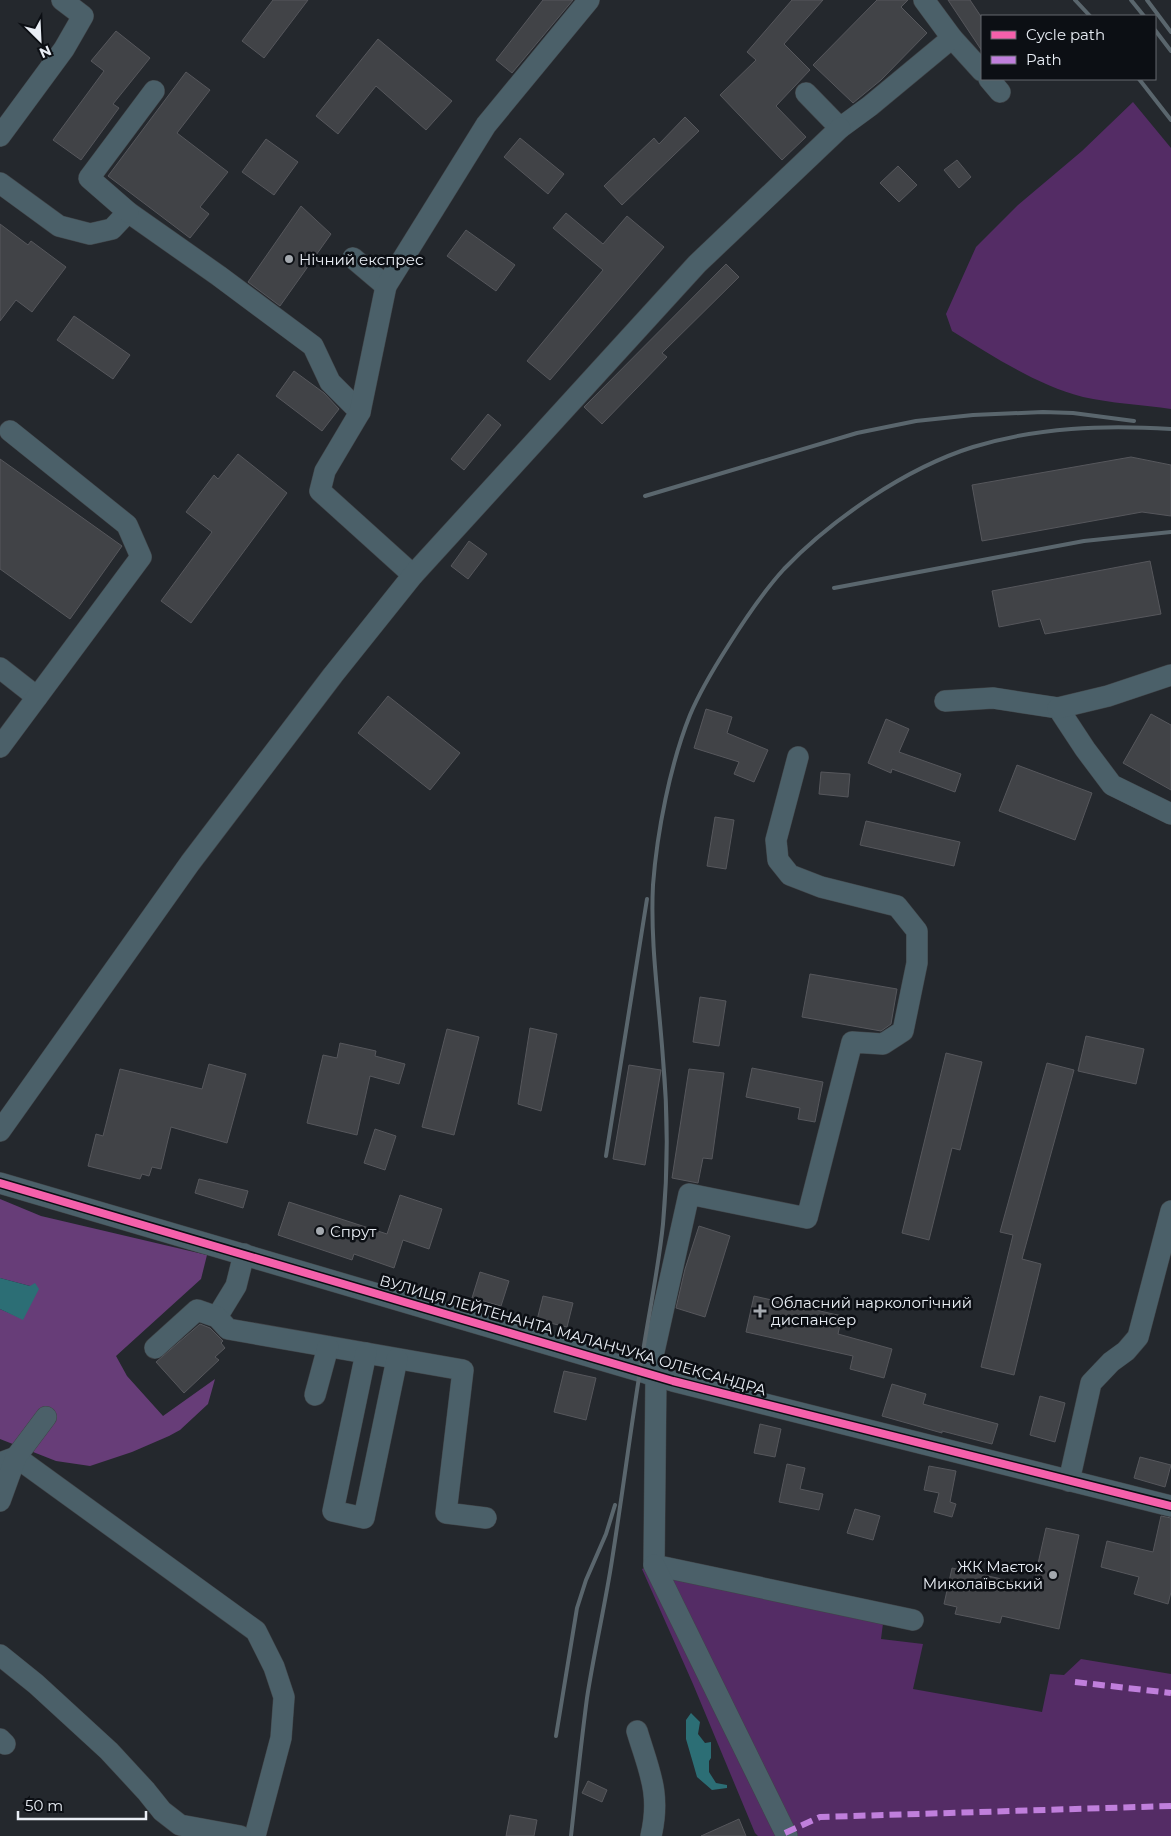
<svg xmlns="http://www.w3.org/2000/svg" width="1171" height="1836" viewBox="0 0 1171 1836" font-family="Montserrat,sans-serif">
  <rect width="100%" height="100%" fill="#24282d"/>
  <!-- green -->
  <g fill="#542c65">
    <path d="M1133,102L1171,148V409C1144,405 1109,403 1083,397C1036,385 993,356 952,331L946,314L976,247L1018,205L1082,151Z"/>
    <polygon points="661,1560 885,1608 881,1639 923,1644 913,1689 1042,1712 1050,1674 1064,1675 1081,1659 1171,1674 1171,1836 758,1836 755,1833 693,1684 642,1569"/>
  </g>
  <!-- forest -->
  <polygon fill="#673d78" points="0,1199 41,1216 207,1255 201,1279 116,1356 127,1376 163,1416 215,1379 208,1404 180,1430 169,1436 132,1452 90,1466 56,1461 0,1439 0,1309 23,1319 30,1286 0,1278"/>
  <!-- water -->
  <g fill="#2c6e75">
    <polygon points="0,1278 30,1286 35,1283 39,1289 23,1320 0,1309"/>
    <polygon points="691,1713 700,1722 698,1734 705,1743 711,1742 711,1758 709,1761 709,1772 716,1783 727,1785 727,1788 712,1790 697,1777 693,1763 686,1739 686,1720"/>
  </g>
  <!-- building -->
  <g fill="#414347" stroke="#56575c">
    <polygon points="273,0 308,0 264,58 242,41"/>
    <polygon points="543,0 573,0 512,73 496,60"/>
    <polygon points="792,0 823,0 784,44 810,70 776,106 806,137 782,160 720,95 756,60 747,52"/>
    <polygon points="877,0 908,0 901,7 927,33 881,80 853,103 813,65"/>
    <polygon points="948,0 970,0 982,18 982,51"/>
    <polygon points="116,31 150,58 113,104 119,108 81,160 53,140 104,71 91,61"/>
    <polygon points="378,39 452,101 426,130 376,86 338,134 316,116"/>
    <polygon points="186,72 210,90 177,133 228,172 200,207 209,214 190,238 108,176"/>
    <polygon points="685,117 699,131 622,205 604,186 654,138 659,144"/>
    <polygon points="520,138 564,174 548,194 504,157"/>
    <polygon points="266,139 298,162 274,195 242,172"/>
    <polygon points="957,160 971,177 959,188 944,170"/>
    <polygon points="898,166 917,185 899,202 880,183"/>
    <polygon points="301,206 331,234 280,306 248,282"/>
    <polygon points="566,213 603,244 627,216 664,247 550,380 527,361 603,270 553,228"/>
    <polygon points="0,224 28,245 31,241 66,267 32,312 16,300 0,321"/>
    <polygon points="466,230 515,265 496,291 447,256"/>
    <polygon points="726,264 739,277 662,353 667,357 602,424 584,407"/>
    <polygon points="74,316 130,355 113,379 57,340"/>
    <polygon points="294,371 324,393 339,409 322,431 276,396"/>
    <polygon points="488,414 501,425 464,470 451,459"/>
    <polygon points="238,454 287,493 191,623 161,601 212,532 186,512 214,475 218,479"/>
    <polygon points="1131,457 1171,465 1171,516 1142,512 982,541 972,485"/>
    <polygon points="0,459 122,546 70,619 0,569"/>
    <polygon points="469,541 487,554 468,579 451,566"/>
    <polygon points="1150,561 1161,614 1045,634 1040,619 999,627 992,591"/>
    <polygon points="388,696 460,753 430,790 358,733"/>
    <polygon points="706,709 732,717 727,733 768,750 754,782 734,774 739,762 694,748"/>
    <polygon points="1151,714 1171,725 1171,790 1123,763"/>
    <polygon points="886,719 909,729 899,752 961,774 955,792 892,769 891,773 868,763"/>
    <polygon points="1017,765 1092,793 1075,840 999,811"/>
    <polygon points="821,772 850,774 848,797 819,794"/>
    <polygon points="715,817 734,820 726,869 707,866"/>
    <polygon points="866,821 960,842 954,866 860,845"/>
    <polygon points="810,974 897,989 891,1024 881,1031 802,1017"/>
    <polygon points="700,997 726,1001 719,1046 693,1042"/>
    <polygon points="530,1028 557,1034 541,1111 518,1104"/>
    <polygon points="447,1029 479,1037 454,1135 422,1127"/>
    <polygon points="1086,1036 1144,1049 1136,1084 1078,1071"/>
    <polygon points="340,1043 376,1051 375,1056 405,1064 399,1084 370,1076 357,1135 307,1123 323,1055 337,1058"/>
    <polygon points="946,1053 982,1062 960,1150 952,1148 929,1240 902,1233"/>
    <polygon points="1047,1063 1074,1070 1022,1259 1041,1264 1014,1375 981,1367 1013,1235 1000,1232"/>
    <polygon points="209,1064 246,1074 227,1143 171,1127 161,1169 152,1167 149,1176 142,1174 140,1179 88,1166 96,1134 103,1136 120,1069 202,1089"/>
    <polygon points="629,1065 661,1070 645,1165 613,1159"/>
    <polygon points="752,1068 823,1082 815,1122 798,1119 800,1108 746,1097"/>
    <polygon points="689,1069 724,1073 712,1159 703,1158 698,1183 672,1178"/>
    <polygon points="375,1129 396,1136 385,1170 364,1163"/>
    <polygon points="199,1179 248,1191 243,1208 195,1193"/>
    <polygon points="400,1195 442,1209 429,1249 403,1240 394,1268 354,1254 352,1260 278,1235 289,1202 387,1234"/>
    <polygon points="699,1226 730,1236 705,1317 676,1308 685,1269"/>
    <polygon points="480,1272 509,1281 501,1306 472,1298"/>
    <polygon points="543,1296 573,1303 567,1327 537,1320"/>
    <polygon points="754,1296 842,1316 838,1334 892,1349 884,1378 850,1369 853,1356 746,1332"/>
    <polygon points="200,1324 210,1328 223,1341 221,1343 225,1348 215,1357 219,1360 184,1393 156,1362"/>
    <polygon points="564,1371 596,1378 586,1420 554,1412"/>
    <polygon points="892,1384 926,1394 923,1404 998,1424 992,1444 942,1431 942,1433 882,1416"/>
    <polygon points="1040,1396 1065,1403 1055,1442 1030,1435"/>
    <polygon points="760,1424 781,1429 775,1457 754,1453"/>
    <polygon points="1140,1457 1171,1465 1165,1487 1134,1478"/>
    <polygon points="787,1464 805,1468 800,1489 823,1494 819,1510 779,1502"/>
    <polygon points="929,1466 956,1471 950,1502 956,1504 952,1517 934,1512 939,1493 924,1490"/>
    <polygon points="855,1509 880,1516 873,1540 847,1533"/>
    <polygon points="1161,1516 1171,1518 1171,1592 1168,1604 1134,1594 1139,1577 1101,1567 1107,1541 1153,1552"/>
    <polygon points="1046,1528 1079,1535 1059,1629 1002,1616 1000,1623 955,1614 957,1607 944,1604 952,1568 1033,1586"/>
    <polygon points="588,1781 607,1790 602,1802 582,1793"/>
    <polygon points="510,1815 537,1820 534,1836 506,1836"/>
    <polygon points="739,1819 746,1836 701,1836"/>
  </g>
  <g fill="none" stroke-linecap="round" stroke-linejoin="round">
    <!-- minor casing -->
    <g stroke="#404448" stroke-width="22">
      <g id="minor">
        <polyline points="952,38 982,71"/>
        <polyline points="989,79 1000,92"/>
        <polyline points="806,93 840,128 870,106 952,38 924,0"/>
        <polyline points="0,136 64,49 83,16 62,0"/>
        <polyline points="0,183 59,226 90,234 112,229 128,212 219,276 313,346 330,382 360,412"/>
        <polyline points="128,212 89,178 154,91"/>
        <polyline points="353,258 386,286"/>
        <polyline points="413,575 320,491 325,471 360,412 386,286 486,125 589,0"/>
        <polyline points="0,668 37,697"/>
        <polyline points="945,701 993,698 1058,708 1085,749 1112,785 1171,814"/>
        <polyline points="1058,708 1108,696 1171,675"/>
        <polyline points="0,747 141,557 127,525 10,431"/>
        <polyline points="0,1131 190,863 333,675 413,575 697,264 840,128"/>
        <polyline points="0,1183 673,1381 1171,1506"/>
        <polyline points="217,1317 236,1286 244,1254"/>
        <polyline points="155,1348 197,1310 217,1317 228,1329 463,1370 446,1513 486,1518"/>
        <polyline points="366,1353 333,1511 364,1518 397,1359"/>
        <polyline points="649,1374 689,1194 807,1218 852,1042 883,1044 903,1031 917,963 917,931 897,906 821,887 790,875 778,860 776,840 798,757"/>
        <polyline points="656,1375 654,1565 913,1620"/>
        <polyline points="315,1395 328,1347"/>
        <polyline points="0,1463 16,1457 256,1631 274,1667 284,1697 281,1738 255,1836"/>
        <polyline points="1069,1481 1091,1383 1111,1362 1126,1351 1138,1337 1171,1211"/>
        <polyline points="0,1501 16,1457 46,1417"/>
        <polyline points="654,1565 787,1836"/>
        <polyline points="0,1655 36,1684 109,1751 146,1791 162,1811 180,1825 240,1836"/>
        <path d="M637,1731C649,1771 661,1793 651,1836"/>
        <polyline points="0,1739 5,1744"/>
      </g>
    </g>
    <!-- minor -->
    <use href="#minor" stroke="#4b6069" stroke-width="21"/>
    <!-- rail -->
    <g stroke="#5a666d" stroke-width="4">
      <polyline points="1075,0 1090,16"/>
      <polyline points="1131,0 1144,16"/>
      <polyline points="1147,0 1171,32"/>
      <polyline points="1155,30 1171,51"/>
      <polyline points="1139,79 1171,120"/>
      <polyline points="645,496 857,433 916,421 973,415 1043,412 1073,413 1134,421"/>
      <polyline points="834,588 1084,541 1171,532"/>
      <polyline points="606,1156 647,899"/>
      <polyline points="556,1736 577,1608 586,1580 606,1534 615,1505"/>
      <path d="M571,1836C576,1790 581,1744 587,1698C594,1652 605,1606 612,1560C622,1497 630,1434 640,1371C647,1322 658,1273 663,1224C668,1169 668,1114 663,1059C659,1001 650,943 653,885C657,832 670,765 690,715C700,691 714,668 728,646C745,619 762,593 784,569C832,519 906,468 973,447C1038,427 1104,425 1171,429"/>
    </g>
    <!-- quiet -->
    <g stroke="#c07fdc" stroke-width="6" stroke-dasharray="12 6" stroke-linecap="butt">
      <polyline points="1075,1682 1171,1693"/>
      <polyline points="785,1833 820,1817 1171,1806"/>
    </g>
    <!-- cycleway casing -->
    <g stroke="#0c0f14" stroke-width="11">
      <polyline id="cycleway" points="0,1183 673,1381 1171,1506"/>
    </g>
    <!-- cycleway -->
    <use href="#cycleway" stroke="#f560ab" stroke-width="8"/>
  </g>
  <!-- markers -->
  <g fill="#a4a9af" stroke="#0c0f14" stroke-width="2">
    <circle cx="289" cy="259" r="5"/>
    <circle cx="320" cy="1231" r="5"/>
    <path d="M757.5 1303.5h5v5h5v5h-5v5h-5v-5h-5v-5h5z"/>
    <circle cx="1053" cy="1575" r="5"/>
  </g>
  <g text-anchor="middle" dominant-baseline="central" stroke-width="5" stroke-linejoin="round" paint-order="stroke">
    <!-- poi labels -->
    <g font-size="15" fill="#e9eef5" stroke="#0c0f14" text-anchor="start">
      <text x="299" y="259">Нічний експрес</text>
      <text x="330" y="1231">Спрут</text>
      <text x="771" y="1302">Обласний наркологічний<tspan x="771" dy="17">диспансер</tspan></text>
      <text x="1043" y="1566" text-anchor="end">ЖК Маєток<tspan x="1043" dy="17">Миколаївський</tspan></text>
    </g>
    <!-- street labels -->
    <g font-size="15" fill="#e9eef5" stroke="#0c0f14">
      <text transform="translate(573 1335) rotate(16)">ВУЛИЦЯ ЛЕЙТЕНАНТА МАЛАНЧУКА ОЛЕКСАНДРА</text>
    </g>
  </g>
  <!-- legend -->
  <rect x="981" y="15" width="175" height="65" fill="#0c0f14" stroke="#64686e"/>
  <rect x="991" y="31" width="25" height="8" fill="#f560ab" stroke="#64686e"/>
  <text x="1026" y="40" font-size="15" fill="#e9eef5">Cycle path</text>
  <rect x="991" y="56" width="25" height="8" fill="#c07fdc" stroke="#64686e"/>
  <text x="1026" y="65" font-size="15" fill="#e9eef5">Path</text>
  <!-- north arrow -->
  <g transform="translate(40 40) rotate(156)" stroke="#0c0f14" stroke-width="4" paint-order="stroke">
  <path d="M0-4L9 19L0 12L-9 19Z" fill="#e9eef5"/>
  <text y="-8" font-size="14" font-weight="bold" text-anchor="middle" fill="#e9eef5">N</text>
  </g>
  <!-- scale -->
  <path d="M18 1811v8h128v-8" fill="none" stroke="#e9eef5" stroke-width="2.5"/>
  <text x="25" y="1811" font-size="15" fill="#e9eef5" stroke="#0c0f14" stroke-width="4" paint-order="stroke">50 m</text>
</svg>
